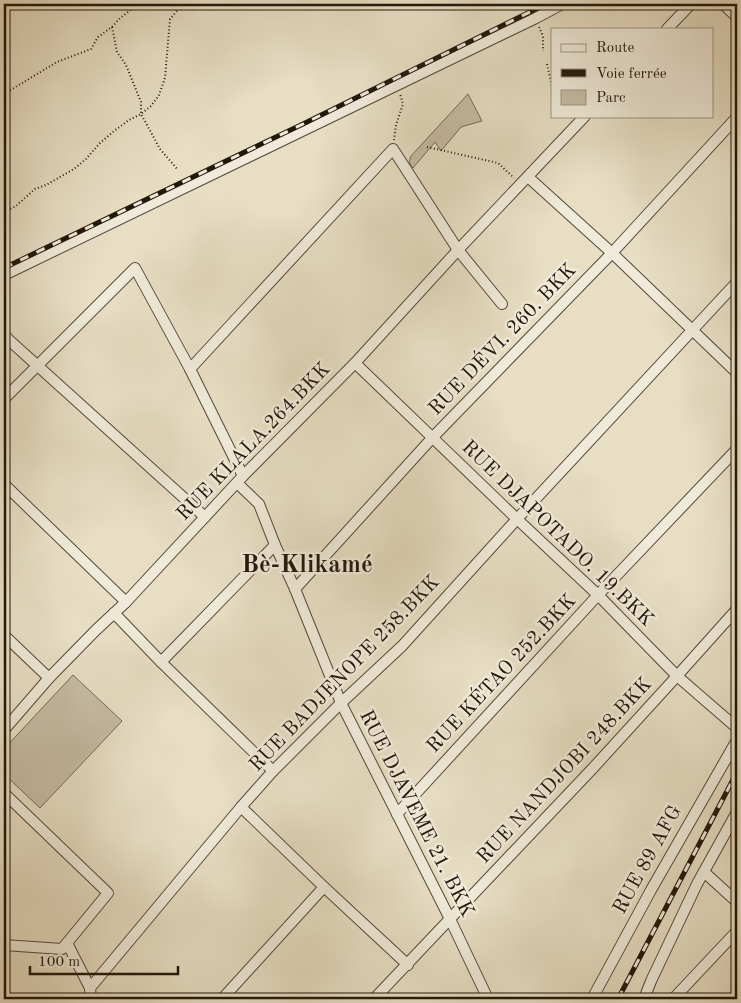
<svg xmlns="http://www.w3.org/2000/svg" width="741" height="1003" viewBox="0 0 741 1003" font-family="'Old Standard TT',serif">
  <rect width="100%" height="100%" fill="#e7dec4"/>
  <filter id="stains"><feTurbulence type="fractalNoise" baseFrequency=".004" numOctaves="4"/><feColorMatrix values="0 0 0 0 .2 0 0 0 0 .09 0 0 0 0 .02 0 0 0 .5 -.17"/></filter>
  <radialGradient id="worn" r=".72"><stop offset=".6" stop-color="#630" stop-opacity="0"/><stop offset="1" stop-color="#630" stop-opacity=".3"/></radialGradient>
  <!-- green -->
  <g fill="#c6bca5" stroke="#746a58">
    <polygon points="468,94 482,121 461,127 441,151 435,142 413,168 409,162 411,156"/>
    <polygon points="73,675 122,721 40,808 4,774 4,749"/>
  </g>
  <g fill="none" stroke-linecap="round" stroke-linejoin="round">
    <!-- minor casing -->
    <g stroke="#544939" stroke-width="12">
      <g id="minor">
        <polyline points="723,4 737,17"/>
        <polyline points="667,29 691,4"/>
        <polyline points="528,177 612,253 737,373"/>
        <polyline points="4,275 536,18 562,4"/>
        <polyline points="4,334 9,340 205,517"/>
        <polyline points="355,363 517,519 598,595 677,676 737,728"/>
        <polyline points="190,369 393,149 458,250 502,304"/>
        <polyline points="4,399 135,268 190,369 243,476"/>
        <polyline points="237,483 259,504 275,545 295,589 341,703 450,919 488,999"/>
        <polyline points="4,484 126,602"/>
        <polyline points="295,589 433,437 612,253 737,117"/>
        <polyline points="114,613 161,662 273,771"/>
        <polyline points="4,635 49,678"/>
        <polyline points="161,662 275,545"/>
        <polyline points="4,730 49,678 96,630 126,602 243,476 355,363 458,250 585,116"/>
        <polyline points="4,793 108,893 62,949 4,945"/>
        <polyline points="241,807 324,887 408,965"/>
        <polyline points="397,814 598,595 737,449"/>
        <polyline points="704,872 737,902"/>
        <polyline points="67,943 90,988 91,999"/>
        <polyline points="90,988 241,807 273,771 341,703 402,646 517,519 737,282"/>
        <polyline points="222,999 324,887"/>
        <polyline points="374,999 594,767 677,676 737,609"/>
        <polyline points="592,999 651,890 737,740"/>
        <polyline points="644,999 651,981 697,884 737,812"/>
        <polyline points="673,999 737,931"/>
      </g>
    </g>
    <!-- path -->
    <g stroke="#23170b" stroke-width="2" stroke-dasharray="1 2.5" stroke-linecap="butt">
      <polyline points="112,27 117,52 126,65 141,102 141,114 160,149 178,170"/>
      <polyline points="539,27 543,36 543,51"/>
      <polyline points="547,64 552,87"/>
      <polyline points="4,94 57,62 91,49 98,37 112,27 120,18 139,4"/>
      <polyline points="394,140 396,125 403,104 400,94"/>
      <polyline points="427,147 498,163 514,178"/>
      <polyline points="4,212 16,206 35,189 46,185 74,169 86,159 100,143 114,131 129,120 141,114 151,106 159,95 165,78 170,19 183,4"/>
    </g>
    <!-- minor -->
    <use href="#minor" stroke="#efead9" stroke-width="10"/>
    <!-- rail casing -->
    <g stroke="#23170b" stroke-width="5">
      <g id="rail">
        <polyline points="4,268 303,124 546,4"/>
        <polyline points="618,999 737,772"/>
      </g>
    </g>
    <!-- rail -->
    <use href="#rail" stroke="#efead9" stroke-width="3" stroke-dasharray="9" stroke-linecap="butt"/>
  </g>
  <g text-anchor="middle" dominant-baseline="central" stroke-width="5" stroke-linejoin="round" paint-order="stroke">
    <!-- street labels -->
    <g font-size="20" fill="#23170b" stroke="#efead9">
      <text transform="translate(503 340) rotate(-46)">RUE DÉVI. 260. BKK</text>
      <text transform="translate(254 442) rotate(-46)">RUE KLALA.264.BKK</text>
      <text transform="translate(557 534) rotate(44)">RUE DJAPOTADO. 19.BKK</text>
      <text transform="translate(345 674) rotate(-46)">RUE BADJENOPE 258.BKK</text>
      <text transform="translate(502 674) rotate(-47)">RUE KÉTAO 252.BKK</text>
      <text transform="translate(565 771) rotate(-47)">RUE NANDJOBI 248.BKK</text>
      <text transform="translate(416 814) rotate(63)">RUE DJAVEME 21. BKK</text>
      <text transform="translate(648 860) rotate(-61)">RUE 89 AFG</text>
    </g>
    <!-- district labels -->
    <g font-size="25" font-weight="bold" fill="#23170b" stroke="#efead9">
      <text x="307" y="565">Bè-Klikamé</text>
    </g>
  </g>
  <!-- margin -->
  <rect width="741" height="1003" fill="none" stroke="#e7dec4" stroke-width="20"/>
  <rect x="5" y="5" width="731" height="993" fill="none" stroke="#23170b" stroke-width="2.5"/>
  <rect x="10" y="10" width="721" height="983" fill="none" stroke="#23170b"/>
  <!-- legend -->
  <rect x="551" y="28" width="162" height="90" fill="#efead9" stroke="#9d9687"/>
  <rect x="561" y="44" width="25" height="8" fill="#efead9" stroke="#9d9687"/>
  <text x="596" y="52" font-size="15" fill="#23170b">Route</text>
  <rect x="561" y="69" width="25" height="8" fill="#23170b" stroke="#9d9687"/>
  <text x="596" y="78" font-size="15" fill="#23170b">Voie ferrée</text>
  <rect x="561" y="90" width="25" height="15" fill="#c6bca5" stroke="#9d9687"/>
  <text x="596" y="102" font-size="15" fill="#23170b">Parc</text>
  <!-- scale -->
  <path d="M30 966v8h148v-8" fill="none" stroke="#23170b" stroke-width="2.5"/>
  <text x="38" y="966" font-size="15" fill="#23170b" stroke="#efead9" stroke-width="4" paint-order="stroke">100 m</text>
  <rect width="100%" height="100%" filter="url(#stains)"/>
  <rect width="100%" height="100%" fill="url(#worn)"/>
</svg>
